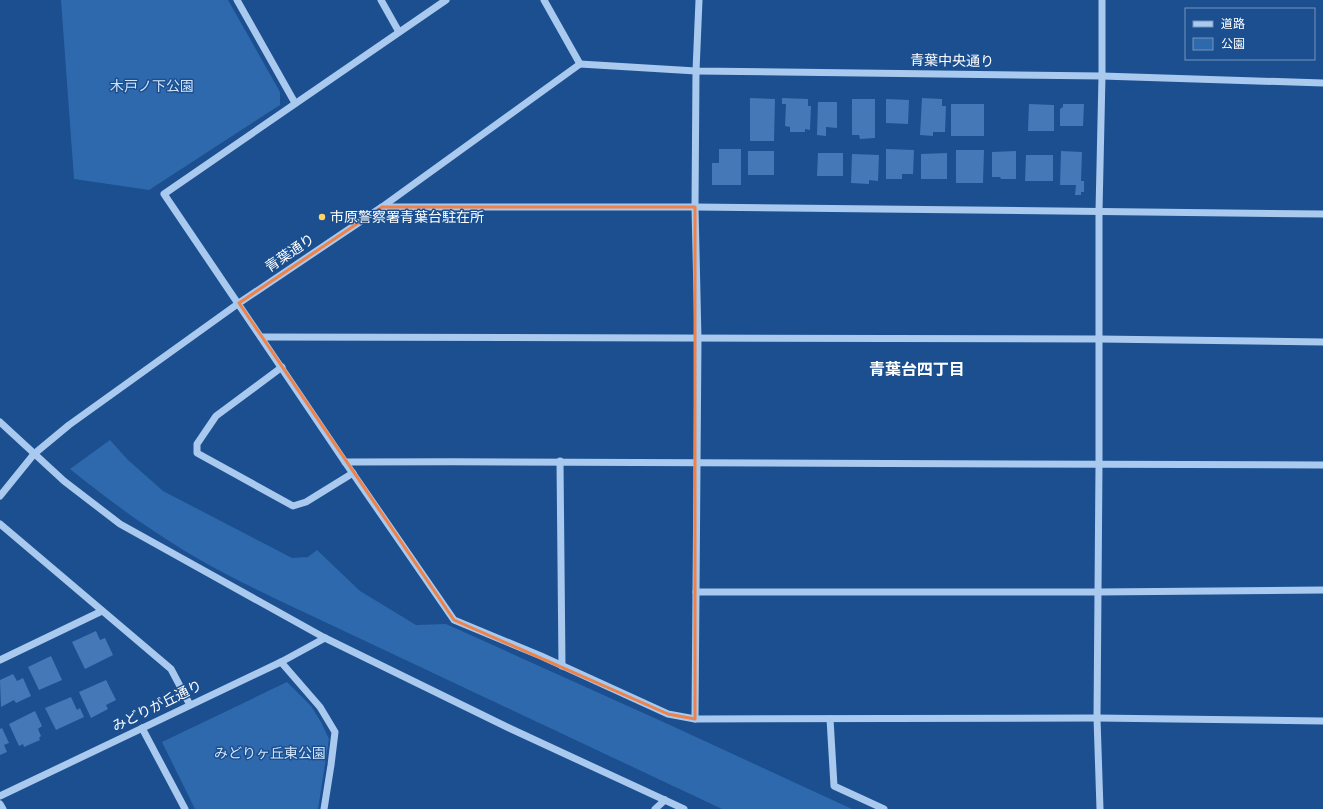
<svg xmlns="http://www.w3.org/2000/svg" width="1323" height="809" viewBox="0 0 1323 809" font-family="'Fira Sans Condensed','Noto Sans JP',sans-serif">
  <rect width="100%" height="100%" fill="#1b4f8f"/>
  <!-- green -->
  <g fill="#2e69ad">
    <polygon points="61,0 228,0 280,92 280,105 149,190 74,179"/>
    <path d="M110,440L127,459L163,491L292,558L308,557L317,550L360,591L416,625L446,624L670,725L852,809H722L293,607C270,596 247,585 224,573C169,544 118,508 70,469Z"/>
    <polygon points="287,682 311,706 321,722 329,739 318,809 195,809 162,742"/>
  </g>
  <!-- building -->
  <g fill="#4478b7">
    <polygon points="750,98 775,99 774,141 750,141"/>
    <polygon points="782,98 808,99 808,106 811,106 810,130 805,129 805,132 790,132 790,127 785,126 786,104 782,104"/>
    <polygon points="922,98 942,99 942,106 946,106 945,132 933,132 933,136 920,135"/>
    <polygon points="852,99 875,99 875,138 860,139 859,135 852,135"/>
    <polygon points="886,99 909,100 908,124 886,123"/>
    <polygon points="818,102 837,102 837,128 826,127 826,136 817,135"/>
    <rect x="951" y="104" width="33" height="32"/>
    <polygon points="1029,104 1054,105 1054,131 1028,131"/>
    <polygon points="1063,104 1084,104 1083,126 1060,126 1060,109 1063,107"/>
    <polygon points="719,149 741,149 741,185 712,185 712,163 719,163"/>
    <polygon points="886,149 914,150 913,174 902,174 902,179 886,179"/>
    <polygon points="956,150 984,150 983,183 956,183"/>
    <rect x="748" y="151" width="26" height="24"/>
    <polygon points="1016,151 1016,179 1001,179 1000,177 992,177 992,152"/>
    <polygon points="1061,151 1082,152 1081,181 1084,181 1084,192 1081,192 1081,195 1075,195 1076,185 1060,185"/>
    <polygon points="818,153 843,153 843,176 817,176"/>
    <polygon points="947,153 947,179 921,179 921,154"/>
    <polygon points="852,154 879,155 878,181 869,180 869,184 851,183"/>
    <polygon points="1026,155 1053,155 1053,181 1025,181"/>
    <polygon points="96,631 100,640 105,638 113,655 85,669 72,642"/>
    <polygon points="51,656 62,680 39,690 28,667"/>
    <polygon points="13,674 17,681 23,678 31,696 16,703 14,700 1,707 0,680"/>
    <polygon points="106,680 116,700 106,705 108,709 91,718 79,692"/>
    <polygon points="71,697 77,710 80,708 84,717 56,730 45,708"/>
    <polygon points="35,711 42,726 38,729 41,736 39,738 40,740 24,747 23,744 19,746 9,724"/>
    <polygon points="2,728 9,743 4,745 7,752 0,755 0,729"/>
  </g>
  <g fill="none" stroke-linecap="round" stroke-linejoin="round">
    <!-- minor -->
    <g stroke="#a9c9ee" stroke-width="7">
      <polyline points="237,0 295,103"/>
      <polyline points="381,0 399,32"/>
      <polyline points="446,0 164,194 345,462 454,620 541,656 668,714 695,719 1097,718 1323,721"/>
      <polyline points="544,0 580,64"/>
      <polyline points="580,64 696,71 1102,76 1323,83"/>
      <polyline points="382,207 695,207 1323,214"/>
      <polyline points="261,337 1099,339 1323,342"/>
      <polyline points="282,367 216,416 197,444 197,453 293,506 306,502 353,473"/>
      <polyline points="0,422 64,481 120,524 325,638 509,728 684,809"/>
      <polyline points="560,461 562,666"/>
      <path d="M345,462C671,461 997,465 1323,465"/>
      <polyline points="0,496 34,454 69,425 239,303 382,207 580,64"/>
      <polyline points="0,524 171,669 190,705"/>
      <polyline points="696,592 1098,592 1323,590"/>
      <polyline points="0,660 102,611"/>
      <polyline points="281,662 320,707 335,732 331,765 324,809"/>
      <polyline points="695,719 698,339 695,207 696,71 699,0"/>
      <polyline points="830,719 834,786 884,809"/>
      <polyline points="142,728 185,809"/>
      <polyline points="0,796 281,662 325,638"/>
      <polyline points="0,804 3,809"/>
      <polyline points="655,809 665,800"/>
      <polyline points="1100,809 1097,718 1099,465 1099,211 1102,76 1102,0"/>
    </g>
  </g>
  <!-- marked area -->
  <path fill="none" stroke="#ee8249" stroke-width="3" stroke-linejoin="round" d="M382,207H695V719L668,714L454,620L239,303Z"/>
  <!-- markers -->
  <circle fill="#ffd166" stroke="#1b4f8f" stroke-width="1.5" cx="322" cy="217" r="4"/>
  <g text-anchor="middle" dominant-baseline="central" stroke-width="3" stroke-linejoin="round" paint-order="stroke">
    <!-- street labels -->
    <g font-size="14" fill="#fff" stroke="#1b4f8f">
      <text transform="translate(952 61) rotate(1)">青葉中央通り</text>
      <text transform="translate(290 253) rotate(-34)">青葉通り</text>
      <text transform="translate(157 706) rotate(-26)">みどりが丘通り</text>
    </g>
    <!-- park labels -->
    <g font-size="14" fill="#cfe3fa" stroke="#1b4f8f">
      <text x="152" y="86">木戸ノ下公園</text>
      <text x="270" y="753">みどりヶ丘東公園</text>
    </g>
    <!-- poi labels -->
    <g font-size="14" fill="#fff" stroke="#1b4f8f" text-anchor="start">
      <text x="330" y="217">市原警察署青葉台駐在所</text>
    </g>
    <!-- quarter labels -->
    <g font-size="16" font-weight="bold" fill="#fff" stroke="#1b4f8f">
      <text x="917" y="369">青葉台四丁目</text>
    </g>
  </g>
  <!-- legend -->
  <rect x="1185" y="8" width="130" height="52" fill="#1b4f8f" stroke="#7695bc"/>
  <rect x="1193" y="21" width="20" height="6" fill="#a9c9ee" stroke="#7695bc"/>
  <text x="1221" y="28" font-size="12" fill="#ffffff">道路</text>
  <rect x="1193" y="38" width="20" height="12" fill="#2e69ad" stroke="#7695bc"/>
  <text x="1221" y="48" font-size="12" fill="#ffffff">公園</text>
</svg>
